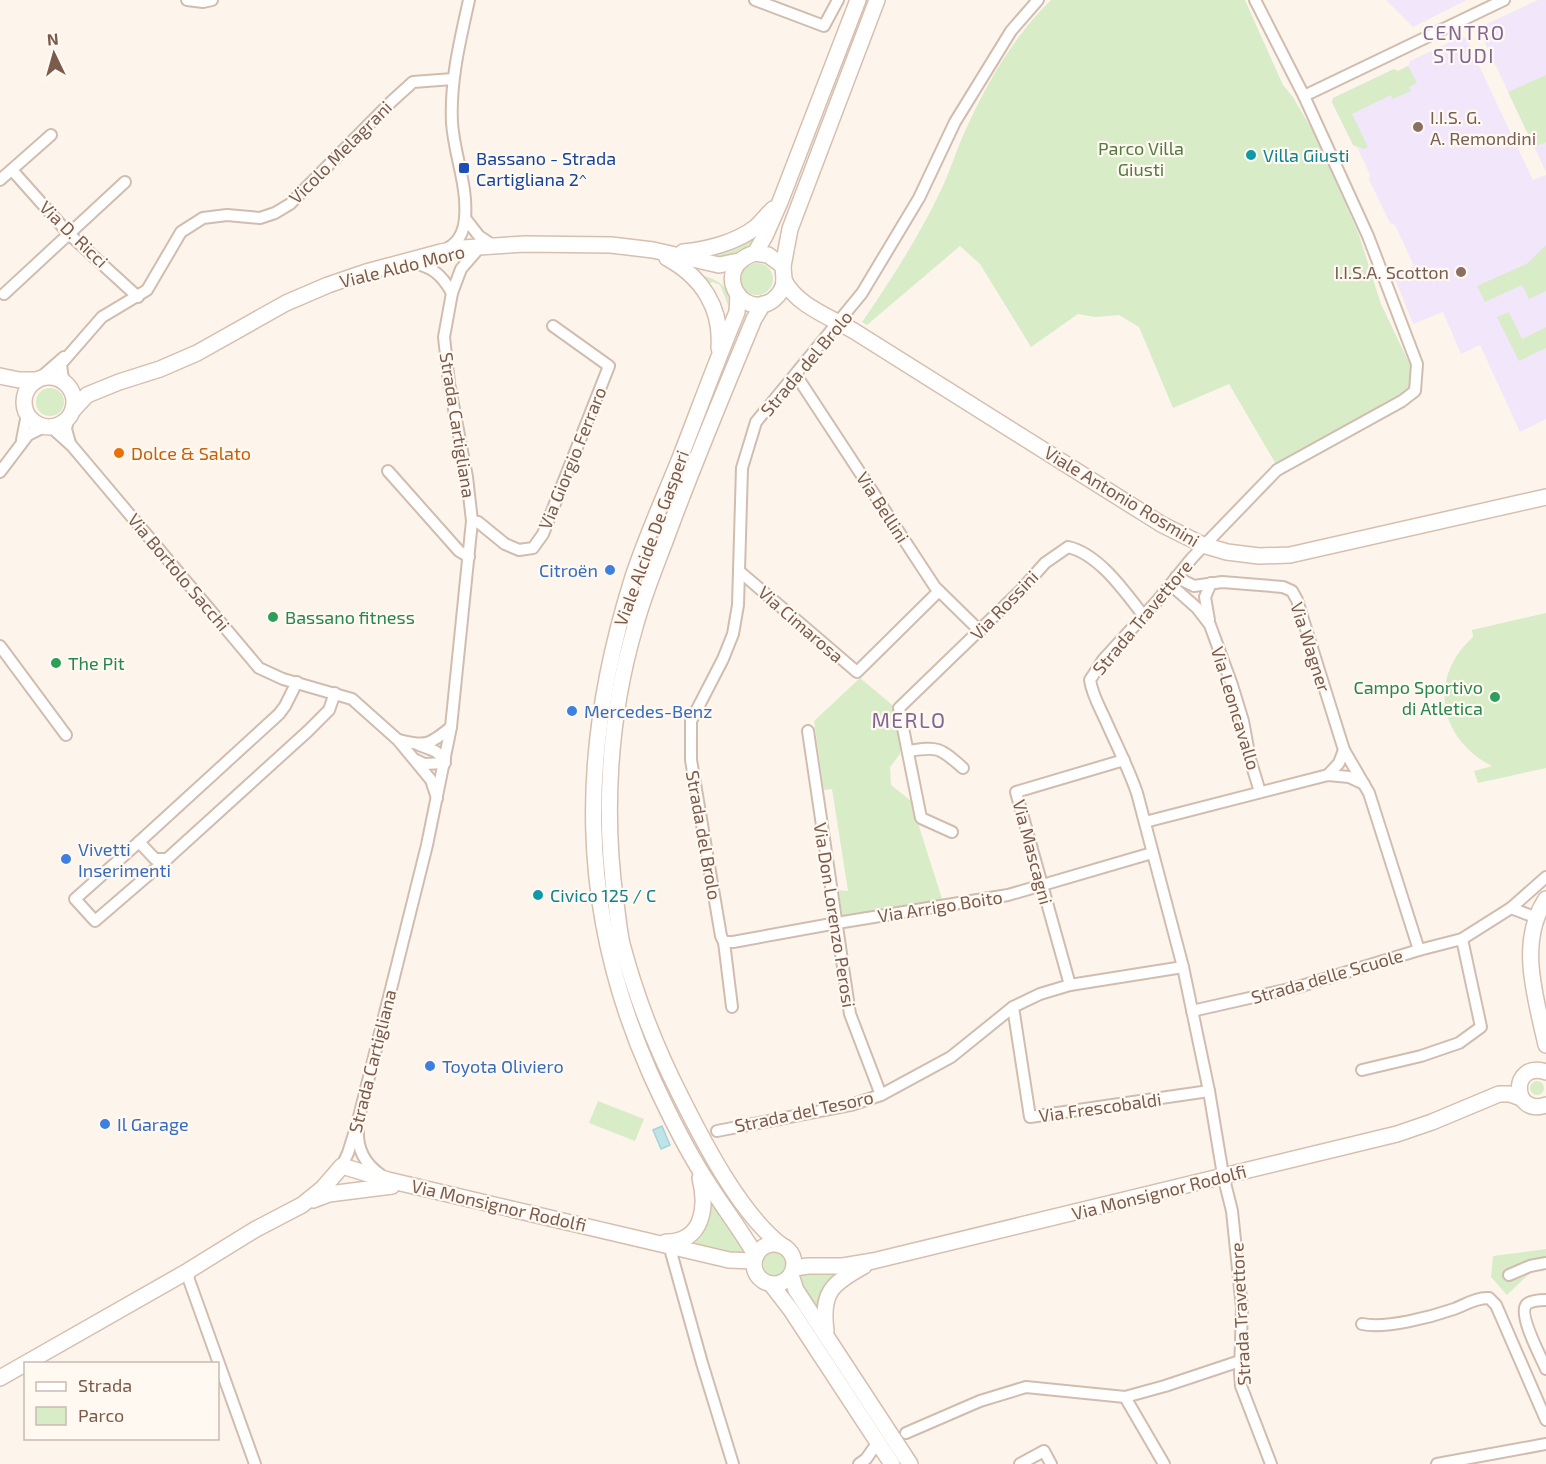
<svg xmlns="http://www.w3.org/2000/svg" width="1546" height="1464" viewBox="0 0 1546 1464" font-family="'Exo 2',sans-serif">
  <rect width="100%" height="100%" fill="#fdf5eb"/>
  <!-- education -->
  <g fill="#f2e7fa">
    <polygon points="1386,0 1467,0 1413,27"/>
    <polygon points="1538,0 1546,0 1546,172 1478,28"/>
    <polygon points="1461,37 1466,38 1533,180 1546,175 1546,419 1520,432 1480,345 1461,354 1443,312 1413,324 1394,276 1414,266 1395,225 1390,223 1369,180 1370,175 1357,147 1353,145 1332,102 1333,98 1394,69 1398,71 1409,65 1410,61"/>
  </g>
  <!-- green -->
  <g fill="#d8ecc8">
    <path d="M1051,0H1245L1283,85L1293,97L1315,135L1359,235L1381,304L1414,373L1410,387L1384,406L1277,466L1229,384L1173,408L1139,327L1119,315L1095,317L1078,314L1031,347L980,264L960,246L867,325L862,322C891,280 918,238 940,192C950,172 956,150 966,129C987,82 1014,36 1051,0Z"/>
    <polygon points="1408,66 1417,83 1409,87 1411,91 1393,99 1391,95 1352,114 1368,147 1364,149 1353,145 1332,102 1333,98 1394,69 1398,71"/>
    <polygon points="1546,75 1546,142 1534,147 1508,92"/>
    <path d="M756,236C743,257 726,259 703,254Z"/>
    <polygon points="1546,245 1546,291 1529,299 1522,285 1485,302 1477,286 1528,263"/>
    <circle cx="757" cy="279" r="16"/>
    <path d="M697,273C713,279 733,284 728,305L720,285L713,282L706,284Z"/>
    <polygon points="1509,312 1522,339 1546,327 1546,348 1519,361 1497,317"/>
    <circle cx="50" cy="402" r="14"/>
    <path d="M1546,613V768L1478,783L1474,771L1492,766C1439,739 1427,678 1473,637L1472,630Z"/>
    <polygon points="860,678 896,708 900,736 900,754 890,767 891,785 911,801 943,902 843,917 838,890 848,891 832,789 824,790 814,721"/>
    <circle cx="1537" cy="1088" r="7"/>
    <polygon points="598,1101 644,1119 635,1141 589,1123"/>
    <polygon points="709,1201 744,1248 745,1253 733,1254 685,1242"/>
    <polygon points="1546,1249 1546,1270 1531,1272 1507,1295 1491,1277 1493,1256"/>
    <circle cx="775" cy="1264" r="12"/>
    <polygon points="798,1270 826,1275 843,1273 820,1314 795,1277"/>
  </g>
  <!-- water -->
  <polygon fill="#bee3e8" stroke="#a4d4da" stroke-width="1.5" points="662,1126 670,1145 661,1149 653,1130"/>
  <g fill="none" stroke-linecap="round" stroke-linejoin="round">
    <!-- street casing -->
    <g stroke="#d1bdaf" stroke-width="14">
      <g id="street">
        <polyline points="187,0 203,2 212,0"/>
        <polyline points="755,0 824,26 838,0"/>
        <path d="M1255,0L1304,96L1368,236L1417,364L1415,391L1402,401L1277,470L1192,558L1158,600L1103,660L1090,680C1092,694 1099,706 1105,719C1116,744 1128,767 1137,793L1183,967L1209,1091L1223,1175L1232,1211L1242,1308L1240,1373L1241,1386L1271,1464"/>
        <polyline points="1304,96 1504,0"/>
        <polyline points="12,170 69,234 138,297"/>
        <polyline points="0,180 51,135"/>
        <polyline points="465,218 479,236 494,246"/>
        <path d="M448,248C459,242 464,231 465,218C468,186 454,154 452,123C450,80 460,41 469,0"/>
        <path d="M410,263C431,265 442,275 452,293"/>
        <polyline points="4,294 125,182"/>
        <polyline points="796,375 935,587 980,631"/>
        <polyline points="40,378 64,357"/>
        <polyline points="63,380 61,364 102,317 147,290 181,232 203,218 227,215 260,218 275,213 290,204 392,101 413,82 453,79"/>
        <polyline points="68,419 66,429 70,443"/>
        <polyline points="51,427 72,446 259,668 283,679 352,699 398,740 431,780 437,798"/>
        <polyline points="22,440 27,414"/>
        <polyline points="388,471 459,551 469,557"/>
        <polyline points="0,472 28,435 44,427"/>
        <polyline points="472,521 478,522 505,544 519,550 533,548 543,534 609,366 553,326"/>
        <polyline points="739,571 857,672 939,591"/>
        <polyline points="1176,577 1194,586 1222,582 1283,587 1292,591 1297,600 1344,750 1369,793 1419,950"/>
        <polyline points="1171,585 1197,608 1210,625 1232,685 1243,721 1250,759 1260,792"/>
        <polyline points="1209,620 1205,597 1211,583"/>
        <polyline points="0,646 66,735"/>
        <polyline points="297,682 285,706 279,714 139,842 155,859 167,859 308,731 329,710 335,693"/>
        <polyline points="808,731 850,1014 881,1095"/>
        <path d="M399,740C426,747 429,745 451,727"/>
        <polyline points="419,745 435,751 445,759"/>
        <path d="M908,751C939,746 940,748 963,768"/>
        <polyline points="416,760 424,764 445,763"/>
        <polyline points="1328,775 1339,763 1344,750"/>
        <polyline points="1145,822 1328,775 1349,777 1364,784"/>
        <path d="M952,832L921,818L899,708L1021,590L1045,563L1068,547C1099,554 1125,592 1143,615"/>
        <polyline points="139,842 75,899 95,921 167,859"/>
        <polyline points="1511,908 1537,918"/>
        <polyline points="724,942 733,942 837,923 1008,895 1152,853"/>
        <polyline points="1070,985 1016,792 1124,760"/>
        <polyline points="732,1007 724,942 721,936 691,760 691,721 723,659 733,634 738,605 742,468 756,422 862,293 919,198 955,122 1011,31 1038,0"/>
        <polyline points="1013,1007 1030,1117 1209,1091"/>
        <polyline points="1192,1011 1298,987 1419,950 1462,939 1511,908 1546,877"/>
        <polyline points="1362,1070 1421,1056 1459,1043 1481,1027 1462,939"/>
        <path d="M358,1131C357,1150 365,1164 381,1175"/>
        <polyline points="717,1131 851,1105 881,1095 951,1057 1013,1007 1040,994 1070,985 1183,967"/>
        <polyline points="342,1166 348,1153 358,1121 427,845 451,727 472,521 467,477 449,383 444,337 452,293 461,269 480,247"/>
        <polyline points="669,1245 702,1363 733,1464"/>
        <polyline points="188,1271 189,1280 255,1464"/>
        <polyline points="1509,1275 1530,1266 1546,1263"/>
        <path d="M1546,1300C1540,1300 1531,1301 1527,1304C1517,1313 1541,1357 1546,1369"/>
        <path d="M1362,1324C1386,1329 1431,1317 1454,1309C1465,1305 1477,1297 1489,1298L1496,1305L1546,1420"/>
        <polyline points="1125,1397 1164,1464"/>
        <polyline points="906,1433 980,1401 1026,1387 1125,1397 1165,1386 1240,1361"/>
        <polyline points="859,1464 866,1459 878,1442"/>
        <polyline points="1020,1464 1044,1451 1051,1464"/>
        <polyline points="1437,1464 1546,1444"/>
      </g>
    </g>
    <!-- secondary casing -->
    <g stroke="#d6bfaf" stroke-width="18">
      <g id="secondary">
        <path d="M683,252C707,250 737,242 756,227C762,221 767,215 773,209"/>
        <polyline points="755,253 765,236 780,202 858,0"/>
        <path d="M755,253L768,255L783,266C783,270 784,275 784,280C784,288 779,295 773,300C741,322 710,267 755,253Z"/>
        <path d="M667,258C702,277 722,308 719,348"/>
        <polyline points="783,266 790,229 877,0"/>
        <path d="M784,280C796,305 830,317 854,331L1161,524L1203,545L1227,552L1259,556L1290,555L1546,497"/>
        <path d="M738,295L737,312C717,360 699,409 680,458C664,498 645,539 632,580C579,750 577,908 650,1073C664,1104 680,1137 698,1167C716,1198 738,1225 756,1256"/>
        <path d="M763,304L754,319C725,389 696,458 670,528C658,561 644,593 635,627C609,715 603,814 616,904C618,917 619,931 622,944C636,997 656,1048 681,1097C704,1143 740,1213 781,1245"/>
        <polyline points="0,376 19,380 37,380"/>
        <circle cx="49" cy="402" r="25"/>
        <polyline points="74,409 87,395 119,382 160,369 197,353 286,303 328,285 366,272 441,252 463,248 525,244 611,245 653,250 719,265 739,261"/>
        <path d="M1546,899C1517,943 1536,998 1546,1045"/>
        <path d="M1546,1072C1510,1060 1511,1117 1546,1105"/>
        <polyline points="313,1200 329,1194 392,1186"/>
        <path d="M666,1242C704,1242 707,1206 700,1178"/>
        <circle cx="774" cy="1264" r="20"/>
        <polyline points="794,1268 808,1266 843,1266 873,1261 1397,1134 1432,1122 1499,1094 1510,1094 1521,1098"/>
        <polyline points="791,1275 796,1290 910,1464"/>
        <polyline points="771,1284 791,1310 892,1464"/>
        <path d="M826,1331C821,1293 831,1284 864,1266"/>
        <polyline points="0,1378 188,1271 256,1229 302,1205 323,1188 342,1166 388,1180 729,1260 754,1261"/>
      </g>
    </g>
    <!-- street -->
    <use href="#street" stroke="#fff" stroke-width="10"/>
    <!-- secondary -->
    <use href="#secondary" stroke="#fff" stroke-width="15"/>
  </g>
  <!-- markers -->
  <g fill="#8d6e63" stroke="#fff9f2" stroke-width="2">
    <circle cx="1418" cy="127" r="6"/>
    <circle cx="1461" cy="272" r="6"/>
  </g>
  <g fill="#0f9aa8" stroke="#fff9f2" stroke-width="2">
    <circle cx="1251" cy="155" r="6"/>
    <circle cx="538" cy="895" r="6"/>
  </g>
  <rect fill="#1a4fb4" stroke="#fff9f2" stroke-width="2" x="458" y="162" width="12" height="12" rx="3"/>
  <circle fill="#e8710a" stroke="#fff9f2" stroke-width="2" cx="119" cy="453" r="6"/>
  <g fill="#3f7fe0" stroke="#fff9f2" stroke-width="2">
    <circle cx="610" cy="570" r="6"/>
    <circle cx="572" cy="711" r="6"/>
    <circle cx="66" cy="859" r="6"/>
    <circle cx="430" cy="1066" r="6"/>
    <circle cx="105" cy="1124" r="6"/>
  </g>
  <g fill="#2e9e5b" stroke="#fff9f2" stroke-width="2">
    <circle cx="273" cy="617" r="6"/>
    <circle cx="56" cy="663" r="6"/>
    <circle cx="1495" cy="697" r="6"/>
  </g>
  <g text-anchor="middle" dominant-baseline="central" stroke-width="4.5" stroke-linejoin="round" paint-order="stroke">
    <!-- education labels -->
    <g font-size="18" fill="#785e54" stroke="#fff9f2" text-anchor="start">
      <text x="1430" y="117">I.I.S. G.<tspan x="1430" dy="21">A. Remondini</tspan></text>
      <text x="1449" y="272" text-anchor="end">I.I.S.A. Scotton</text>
    </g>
    <!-- park labels -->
    <g font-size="18" fill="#537a41" stroke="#fff9f2">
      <text x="1141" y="148">Parco Villa<tspan x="1141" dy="21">Giusti</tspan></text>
    </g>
    <!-- street labels -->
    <g font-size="18" fill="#7a5b4c" stroke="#fff9f2">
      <text transform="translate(340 152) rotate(-45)">Vicolo Melagrani</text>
      <text transform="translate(74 234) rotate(44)">Via D. Ricci</text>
      <text transform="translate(402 266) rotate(-14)">Viale Aldo Moro</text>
      <text transform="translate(806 363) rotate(-50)">Strada del Brolo</text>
      <text transform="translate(458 425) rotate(81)">Strada Cartigliana</text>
      <text transform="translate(572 458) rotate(-68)">Via Giorgio Ferraro</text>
      <text transform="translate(1122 496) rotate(31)">Viale Antonio Rosmini</text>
      <text transform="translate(883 507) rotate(57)">Via Bellini</text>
      <text transform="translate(651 538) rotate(-70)">Viale Alcide De Gasperi</text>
      <text transform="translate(179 572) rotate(50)">Via Bortolo Sacchi</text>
      <text transform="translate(1004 605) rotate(-46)">Via Rossini</text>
      <text transform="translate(1142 617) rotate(-50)">Strada Travettore</text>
      <text transform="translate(801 624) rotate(41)">Via Cimarosa</text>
      <text transform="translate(1311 647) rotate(72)">Via Wagner</text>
      <text transform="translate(1236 708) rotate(73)">Via Leoncavallo</text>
      <text transform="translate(704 835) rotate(80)">Strada del Brolo</text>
      <text transform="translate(1033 852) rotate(75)">Via Mascagni</text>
      <text transform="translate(940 906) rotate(-9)">Via Arrigo Boito</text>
      <text transform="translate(835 915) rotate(81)">Via Don Lorenzo Perosi</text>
      <text transform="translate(1327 976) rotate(-16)">Strada delle Scuole</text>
      <text transform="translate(372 1061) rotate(-76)">Strada Cartigliana</text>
      <text transform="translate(1100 1107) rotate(-8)">Via Frescobaldi</text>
      <text transform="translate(804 1111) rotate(-12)">Strada del Tesoro</text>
      <text transform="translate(1159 1192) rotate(-14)">Via Monsignor Rodolfi</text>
      <text transform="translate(499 1205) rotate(13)">Via Monsignor Rodolfi</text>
      <text transform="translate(1240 1314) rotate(-93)">Strada Travettore</text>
    </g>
    <!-- culture labels -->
    <g font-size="18" fill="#0d838f" stroke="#fff9f2" text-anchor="start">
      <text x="1263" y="155">Villa Giusti</text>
      <text x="550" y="895">Civico 125 / C</text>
    </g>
    <!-- transit labels -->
    <g font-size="18" fill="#164399" stroke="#fff9f2" text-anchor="start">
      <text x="476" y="158">Bassano - Strada<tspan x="476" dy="21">Cartigliana 2^</tspan></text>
    </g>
    <!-- food labels -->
    <g font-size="18" fill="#c56008" stroke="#fff9f2" text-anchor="start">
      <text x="131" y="453">Dolce &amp; Salato</text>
    </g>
    <!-- shop labels -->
    <g font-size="18" fill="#366cbe" stroke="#fff9f2" text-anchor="start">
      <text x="598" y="570" text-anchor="end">Citroën</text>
      <text x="584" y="711">Mercedes-Benz</text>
      <text x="78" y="849">Vivetti<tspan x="78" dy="21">Inserimenti</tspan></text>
      <text x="442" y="1066">Toyota Oliviero</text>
      <text x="117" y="1124">Il Garage</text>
    </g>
    <!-- leisure labels -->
    <g font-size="18" fill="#27864d" stroke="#fff9f2" text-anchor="start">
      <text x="285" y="617">Bassano fitness</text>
      <text x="68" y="663">The Pit</text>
      <text x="1483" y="687" text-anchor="end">Campo Sportivo<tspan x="1483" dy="21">di Atletica</tspan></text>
    </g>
    <!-- neighbourhood labels -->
    <g font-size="20" letter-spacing="1.5" fill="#836595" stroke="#fff9f2">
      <text x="1464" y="32">CENTRO<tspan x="1464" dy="23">STUDI</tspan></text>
    </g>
    <!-- quarter labels -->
    <g font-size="21" letter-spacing="1.5" fill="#836595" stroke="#fff9f2">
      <text x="909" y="719">MERLO</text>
    </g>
  </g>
  <!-- legend -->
  <rect x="24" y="1362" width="195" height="78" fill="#fff9f2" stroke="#cabab0" stroke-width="1.5"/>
  <rect x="36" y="1382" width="30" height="9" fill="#ffffff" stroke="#cabab0" stroke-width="1.5"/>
  <text x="78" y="1392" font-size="18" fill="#7a5b4c">Strada</text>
  <rect x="36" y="1407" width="30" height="18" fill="#d8ecc8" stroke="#cabab0" stroke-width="1.5"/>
  <text x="78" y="1422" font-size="18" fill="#7a5b4c">Parco</text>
  <!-- north arrow -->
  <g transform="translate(54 54) rotate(355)" stroke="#fff9f2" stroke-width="4.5" paint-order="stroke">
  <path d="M0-4.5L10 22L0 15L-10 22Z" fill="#7a5b4c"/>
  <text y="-9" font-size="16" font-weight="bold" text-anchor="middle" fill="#7a5b4c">N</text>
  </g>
</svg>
